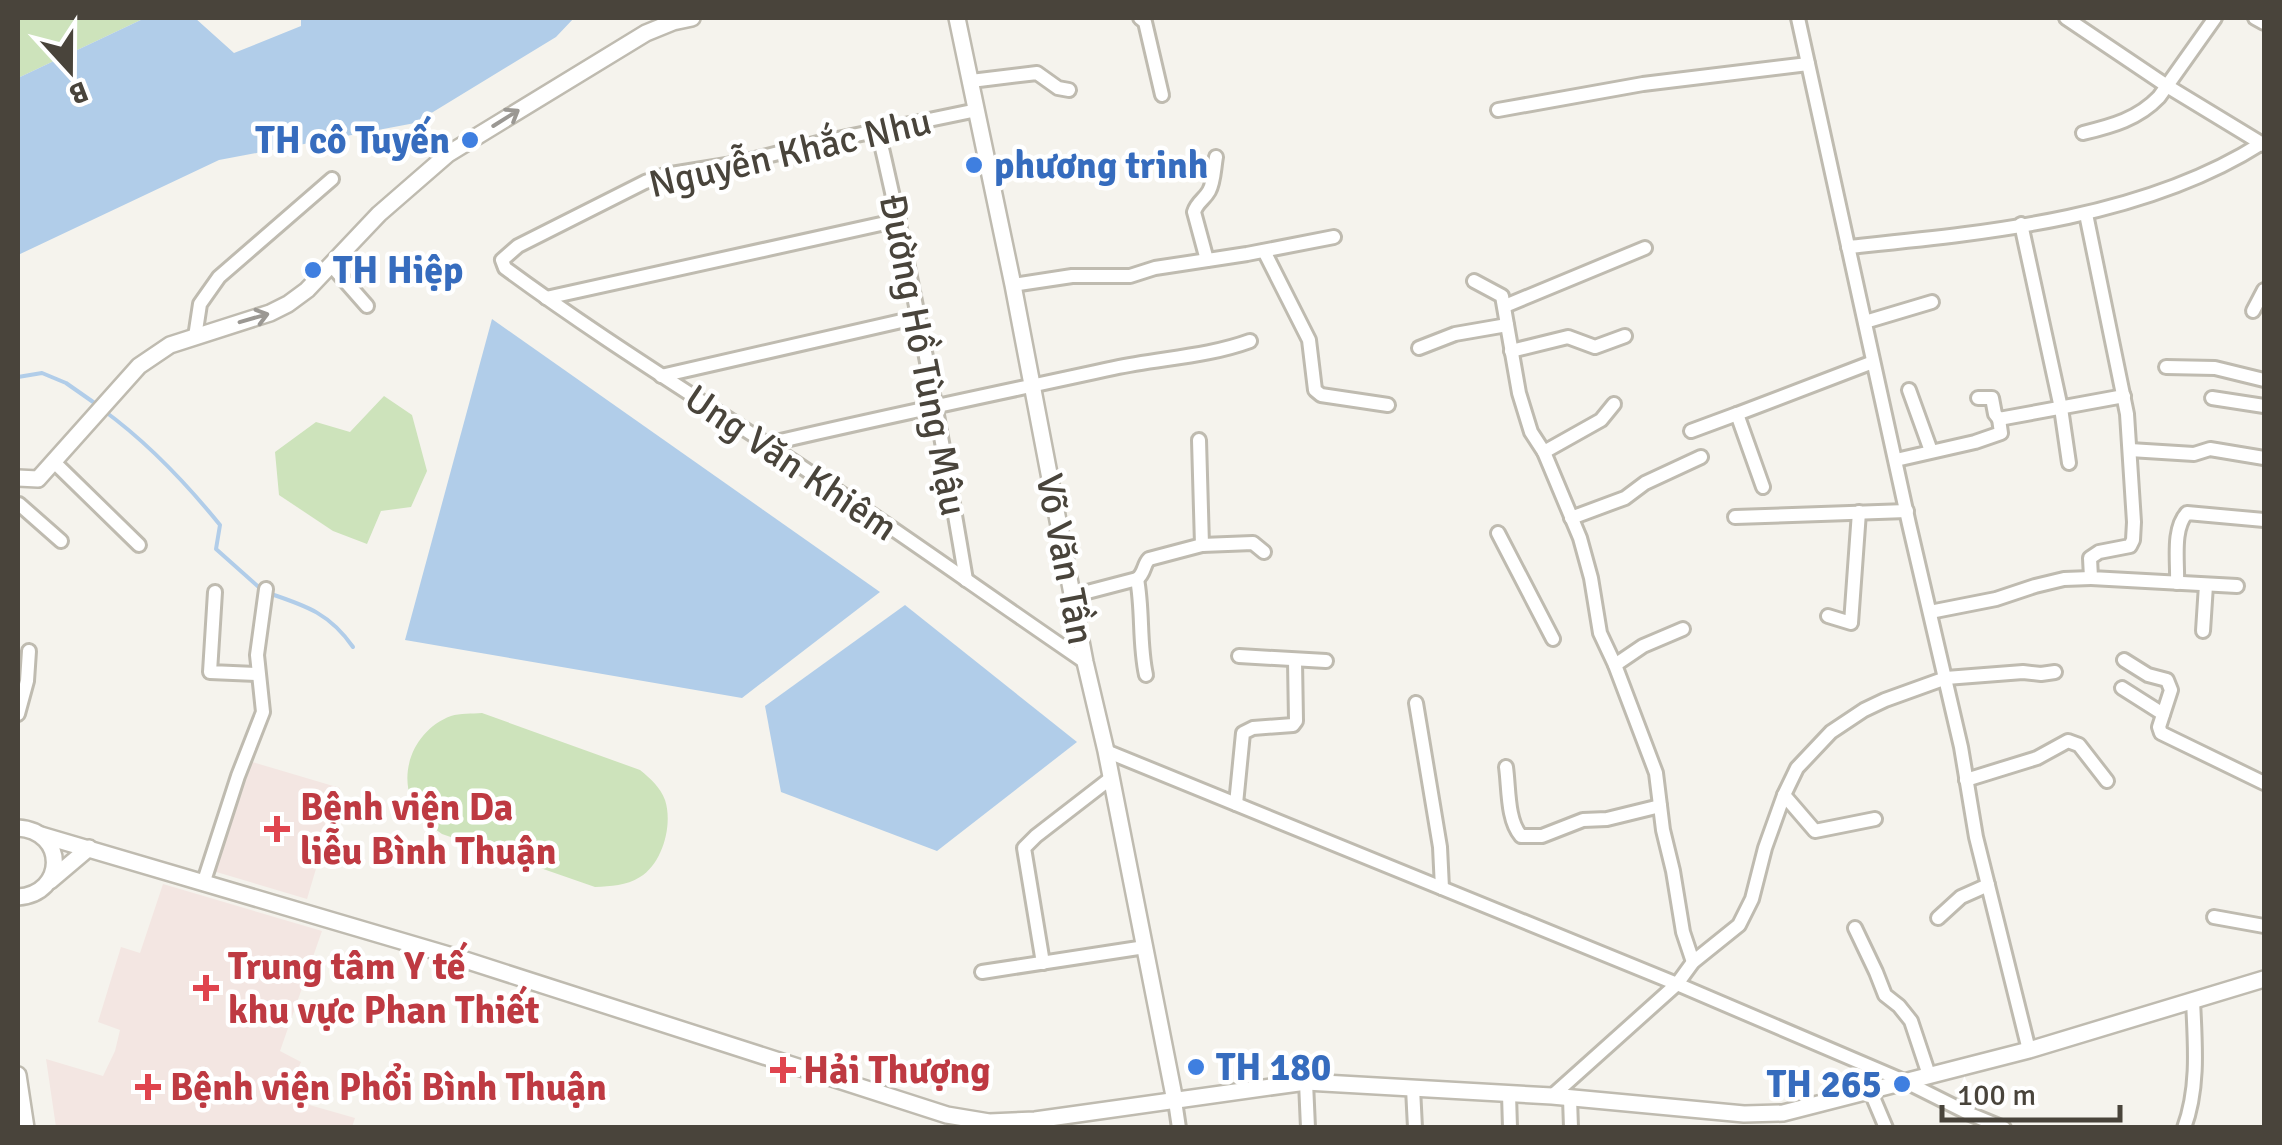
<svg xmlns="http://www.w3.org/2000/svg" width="2282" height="1145" viewBox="0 0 2282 1145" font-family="Signika,sans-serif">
  <rect width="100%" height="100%" fill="#f5f3ed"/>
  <!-- medical -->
  <g fill="#f3e6e2">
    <polygon points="249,761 340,788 307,899 213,871"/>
    <polygon points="163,884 322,931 280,1051 301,1062 285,1098 355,1118 352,1127 56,1127 46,1059 103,1076 115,1051 120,1030 98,1022 121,947 140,953"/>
  </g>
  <!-- green -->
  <g fill="#cde3bb">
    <polygon points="18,18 145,18 18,78"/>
    <polygon points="384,396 412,415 427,471 411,507 381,511 367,544 333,531 279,495 275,452 316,422 350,432"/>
    <path d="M482,713L640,770C651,779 660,787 665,800C673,824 663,863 640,877C626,886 611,886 595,887L442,834C429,825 417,815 411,799C399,766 418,728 451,716C460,713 472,714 482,713Z"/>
  </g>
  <!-- water -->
  <g fill="#b1cde9">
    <polygon points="145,18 195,18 234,53 301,26 301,18 574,18 556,37 415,123 219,160 18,255 18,78"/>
    <polygon points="492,319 880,592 742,698 405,640"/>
    <polygon points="905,605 1077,742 937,851 781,792 765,706"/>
  </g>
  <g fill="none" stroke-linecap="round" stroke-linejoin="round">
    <!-- stream -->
    <g stroke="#b1cde9" stroke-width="4">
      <polyline points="18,377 42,373 66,383 96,404"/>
      <path d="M103,410C147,442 186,483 220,525L216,549L262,590"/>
      <path d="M271,594C307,606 330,614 353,647"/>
    </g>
    <!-- minor casing -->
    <g stroke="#bfbbb0" stroke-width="18">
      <g id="minor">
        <polyline points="1140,18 1145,22 1162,95"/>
        <polyline points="1798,18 1909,524 1961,747 1976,837 2029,1050"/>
        <polyline points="2066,18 2167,86 2264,145"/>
        <polyline points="2255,18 2264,23"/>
        <polyline points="971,81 1037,73 1058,88 1069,90"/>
        <path d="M977,110L818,143L739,163L665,175L645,182L518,246L502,260L505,268C589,330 677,385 764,442C873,513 978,589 1085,662"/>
        <polyline points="1498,110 1643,84 1808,64"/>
        <path d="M878,131C913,280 941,430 966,580"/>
        <path d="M2083,133C2112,126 2138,119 2159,97L2215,18"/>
        <polyline points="2086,214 2127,414 2134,522 2133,540 2130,546 2099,552 2090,558 2091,578 2237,586"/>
        <polyline points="2021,224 2061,408 2069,463"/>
        <path d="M1848,247C1985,233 2143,219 2262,143"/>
        <polyline points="1264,251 1309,340 1315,390 1321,395 1388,405"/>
        <path d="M1207,260L1194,212C1197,202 1204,200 1209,191C1214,182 1214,168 1216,157"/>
        <polyline points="331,265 367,306"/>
        <polyline points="1474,281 1502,296 1519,393 1531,432 1544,452 1580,538 1591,578 1600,633 1615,665 1656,773 1663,830 1673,871 1683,932 1693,962"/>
        <polyline points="1013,285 1072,276 1130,276 1155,268 1247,254 1334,237"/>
        <polyline points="546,298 899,220"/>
        <polyline points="1505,306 1645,248"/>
        <polyline points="2253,311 2264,290"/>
        <polyline points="1865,322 1932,302"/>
        <polyline points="195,337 200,304 219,277 332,179"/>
        <polyline points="1419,348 1455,334 1507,325"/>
        <polyline points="1511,351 1568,337 1595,347 1625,336"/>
        <polyline points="2166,367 2215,368 2264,380"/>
        <polyline points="661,376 919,317"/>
        <polyline points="1909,390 1931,451"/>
        <polyline points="1978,398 1992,398 1995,414 1999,419"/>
        <polyline points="2212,398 2264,406"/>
        <polyline points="1691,431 1737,414"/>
        <path d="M768,444C883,417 999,393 1114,368C1160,358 1206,357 1250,341"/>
        <polyline points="2130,450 2194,454 2210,449 2264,458"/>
        <polyline points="1544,452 1601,420 1614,404"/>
        <polyline points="1896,460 1975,442 2001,433 1999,419 2124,396"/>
        <polyline points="54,462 139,545"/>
        <polyline points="1763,487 1737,414 1873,362"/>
        <polyline points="19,504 61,541"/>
        <polyline points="1735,517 1907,511"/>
        <polyline points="1571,518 1625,498 1645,483 1701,457"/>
        <polyline points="1498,533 1553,639"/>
        <polyline points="1202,545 1253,543 1264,552"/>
        <path d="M1137,579C1143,611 1139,643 1146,675"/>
        <path d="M2177,583C2178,562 2172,529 2187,513L2264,520"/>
        <polyline points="215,592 210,672 257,674"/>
        <path d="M1072,596L1137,579C1145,573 1143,565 1149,559L1202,545L1199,440"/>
        <polyline points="1930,612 1996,599 2035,586 2064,579 2091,578"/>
        <polyline points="1828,616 1851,623 1859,512"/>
        <polyline points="2203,631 2206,585"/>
        <polyline points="1239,656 1326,661"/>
        <polyline points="2124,660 2148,675 2167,680 2171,690 2159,727 2161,733 2264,783"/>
        <polyline points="1615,665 1643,646 1683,629"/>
        <polyline points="2122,688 2163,714"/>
        <polyline points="1416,703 1440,847 1442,888"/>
        <polyline points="18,714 27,681 29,651"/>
        <polyline points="1106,751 1677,984 1904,1081 1970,1114 2004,1128"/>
        <path d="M1506,767C1509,788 1507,820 1521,836H1542L1583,820L1607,819L1660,806"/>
        <polyline points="1966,780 2037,758 2068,741 2079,745 2107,781"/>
        <polyline points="1784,795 1815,831 1875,819"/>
        <polyline points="1236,804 1243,733 1253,728 1293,725 1296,721 1295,661"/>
        <polyline points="204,881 238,776 263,712 257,655 266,589"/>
        <polyline points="2214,917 2264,926"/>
        <polyline points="1938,918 1961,897 1988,885"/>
        <polyline points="1855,928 1876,972 1885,995 1899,1006 1911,1021 1929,1075"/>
        <polyline points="1043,963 1024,848 1036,836 1111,778"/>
        <polyline points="982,972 1145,947"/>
        <polyline points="1306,1082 1308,1128"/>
        <polyline points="1413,1088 1415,1128"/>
        <polyline points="1870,1090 1886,1128"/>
        <polyline points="1509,1094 1510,1128"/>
        <polyline points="1552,1096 1677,984 1693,962 1739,925 1752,899 1765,848 1784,795 1797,768 1831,732 1864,710 1885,700 1946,678 2023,672 2041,674 2055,672"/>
        <polyline points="1570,1098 1571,1128"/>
        <polyline points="1175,1101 1179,1128"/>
        <path d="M2184,1128C2199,1088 2195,1043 2193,1001"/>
      </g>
    </g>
    <!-- tertiary casing -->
    <g stroke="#bfbbb0" stroke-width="20">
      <g id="tertiary">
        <polyline points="957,18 1013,285 1085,662 1106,751 1175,1101"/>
        <polyline points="18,478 38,479 139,366 170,345 270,313 288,304 307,290 379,214 448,154 646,33 673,22 692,18"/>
        <path d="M18,828C67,831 66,894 18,897"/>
        <polyline points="41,835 459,958 947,1115 989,1122 1035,1120 1306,1082 1552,1096 1744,1114 1783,1113 2029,1050 2264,979"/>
        <polyline points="50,881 89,848"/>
        <polyline points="18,1075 26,1128"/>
      </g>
    </g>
    <!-- minor -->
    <use href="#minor" stroke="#fff" stroke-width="12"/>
    <!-- tertiary -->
    <use href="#tertiary" stroke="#fff" stroke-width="15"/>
  </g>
  <!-- one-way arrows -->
  <defs><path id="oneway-shaft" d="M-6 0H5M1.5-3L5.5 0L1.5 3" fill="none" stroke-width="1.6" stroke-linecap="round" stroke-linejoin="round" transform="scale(2.5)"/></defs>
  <g stroke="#9b9893">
    <use href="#oneway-shaft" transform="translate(506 118) rotate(-32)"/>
    <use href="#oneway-shaft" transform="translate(254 318) rotate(-16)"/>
  </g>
  <!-- markers -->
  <g fill="#3f7fe0" stroke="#fff" stroke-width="4">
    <circle cx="470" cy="140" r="10"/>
    <circle cx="974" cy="165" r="10"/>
    <circle cx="313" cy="270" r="10"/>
    <circle cx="1196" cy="1067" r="10"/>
    <circle cx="1902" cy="1084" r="10"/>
  </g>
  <g fill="#e0444e" stroke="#fff" stroke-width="4">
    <path d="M272 814h10v10h10v10h-10v10h-10v-10h-10v-10h10z"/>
    <path d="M201 973h10v10h10v10h-10v10h-10v-10h-10v-10h10z"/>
    <path d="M778 1055h10v10h10v10h-10v10h-10v-10h-10v-10h10z"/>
    <path d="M143 1072h10v10h10v10h-10v10h-10v-10h-10v-10h10z"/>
  </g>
  <g text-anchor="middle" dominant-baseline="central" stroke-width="9" stroke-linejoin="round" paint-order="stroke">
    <!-- shop labels -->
    <g font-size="38" font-weight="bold" fill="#366cbe" stroke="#fff" text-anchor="start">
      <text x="450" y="140" text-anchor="end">TH cô Tuyến</text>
      <text x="994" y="165">phương trinh</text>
      <text x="333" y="270">TH Hiệp</text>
      <text x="1216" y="1067">TH 180</text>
      <text x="1882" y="1084" text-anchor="end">TH 265</text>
    </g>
    <!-- street labels -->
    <g font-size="38" fill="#49443b" stroke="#fff">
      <text transform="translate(790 153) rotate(-13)">Nguyễn Khắc Nhu</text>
      <text transform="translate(923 355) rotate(79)">Đường Hồ Tùng Mậu</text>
      <text transform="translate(791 463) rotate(34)">Ung Văn Khiêm</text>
      <text transform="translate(1065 559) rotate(79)">Võ Văn Tần</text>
    </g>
    <!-- health labels -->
    <g font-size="38" font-weight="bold" fill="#be3a42" stroke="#fff" text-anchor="start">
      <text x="300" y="807">Bệnh viện Da<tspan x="300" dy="44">liễu Bình Thuận</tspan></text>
      <text x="228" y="966">Trung tâm Y tế<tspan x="228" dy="44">khu vực Phan Thiết</tspan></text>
      <text x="803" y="1070">Hải Thượng</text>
      <text x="170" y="1087">Bệnh viện Phổi Bình Thuận</text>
    </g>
  </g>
  <!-- border -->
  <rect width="2282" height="1145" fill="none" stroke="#49443b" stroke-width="40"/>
  <!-- north arrow -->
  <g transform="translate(70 70) rotate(159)" stroke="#ffffff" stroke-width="8" paint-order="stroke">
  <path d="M0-8L18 38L0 25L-18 38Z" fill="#49443b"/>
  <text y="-15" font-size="28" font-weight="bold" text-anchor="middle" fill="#49443b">B</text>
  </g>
  <!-- scale -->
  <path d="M1942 1105v15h178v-15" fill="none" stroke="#49443b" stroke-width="5"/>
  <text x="1957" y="1105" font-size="30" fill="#49443b" stroke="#ffffff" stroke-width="8" paint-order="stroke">100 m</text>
</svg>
